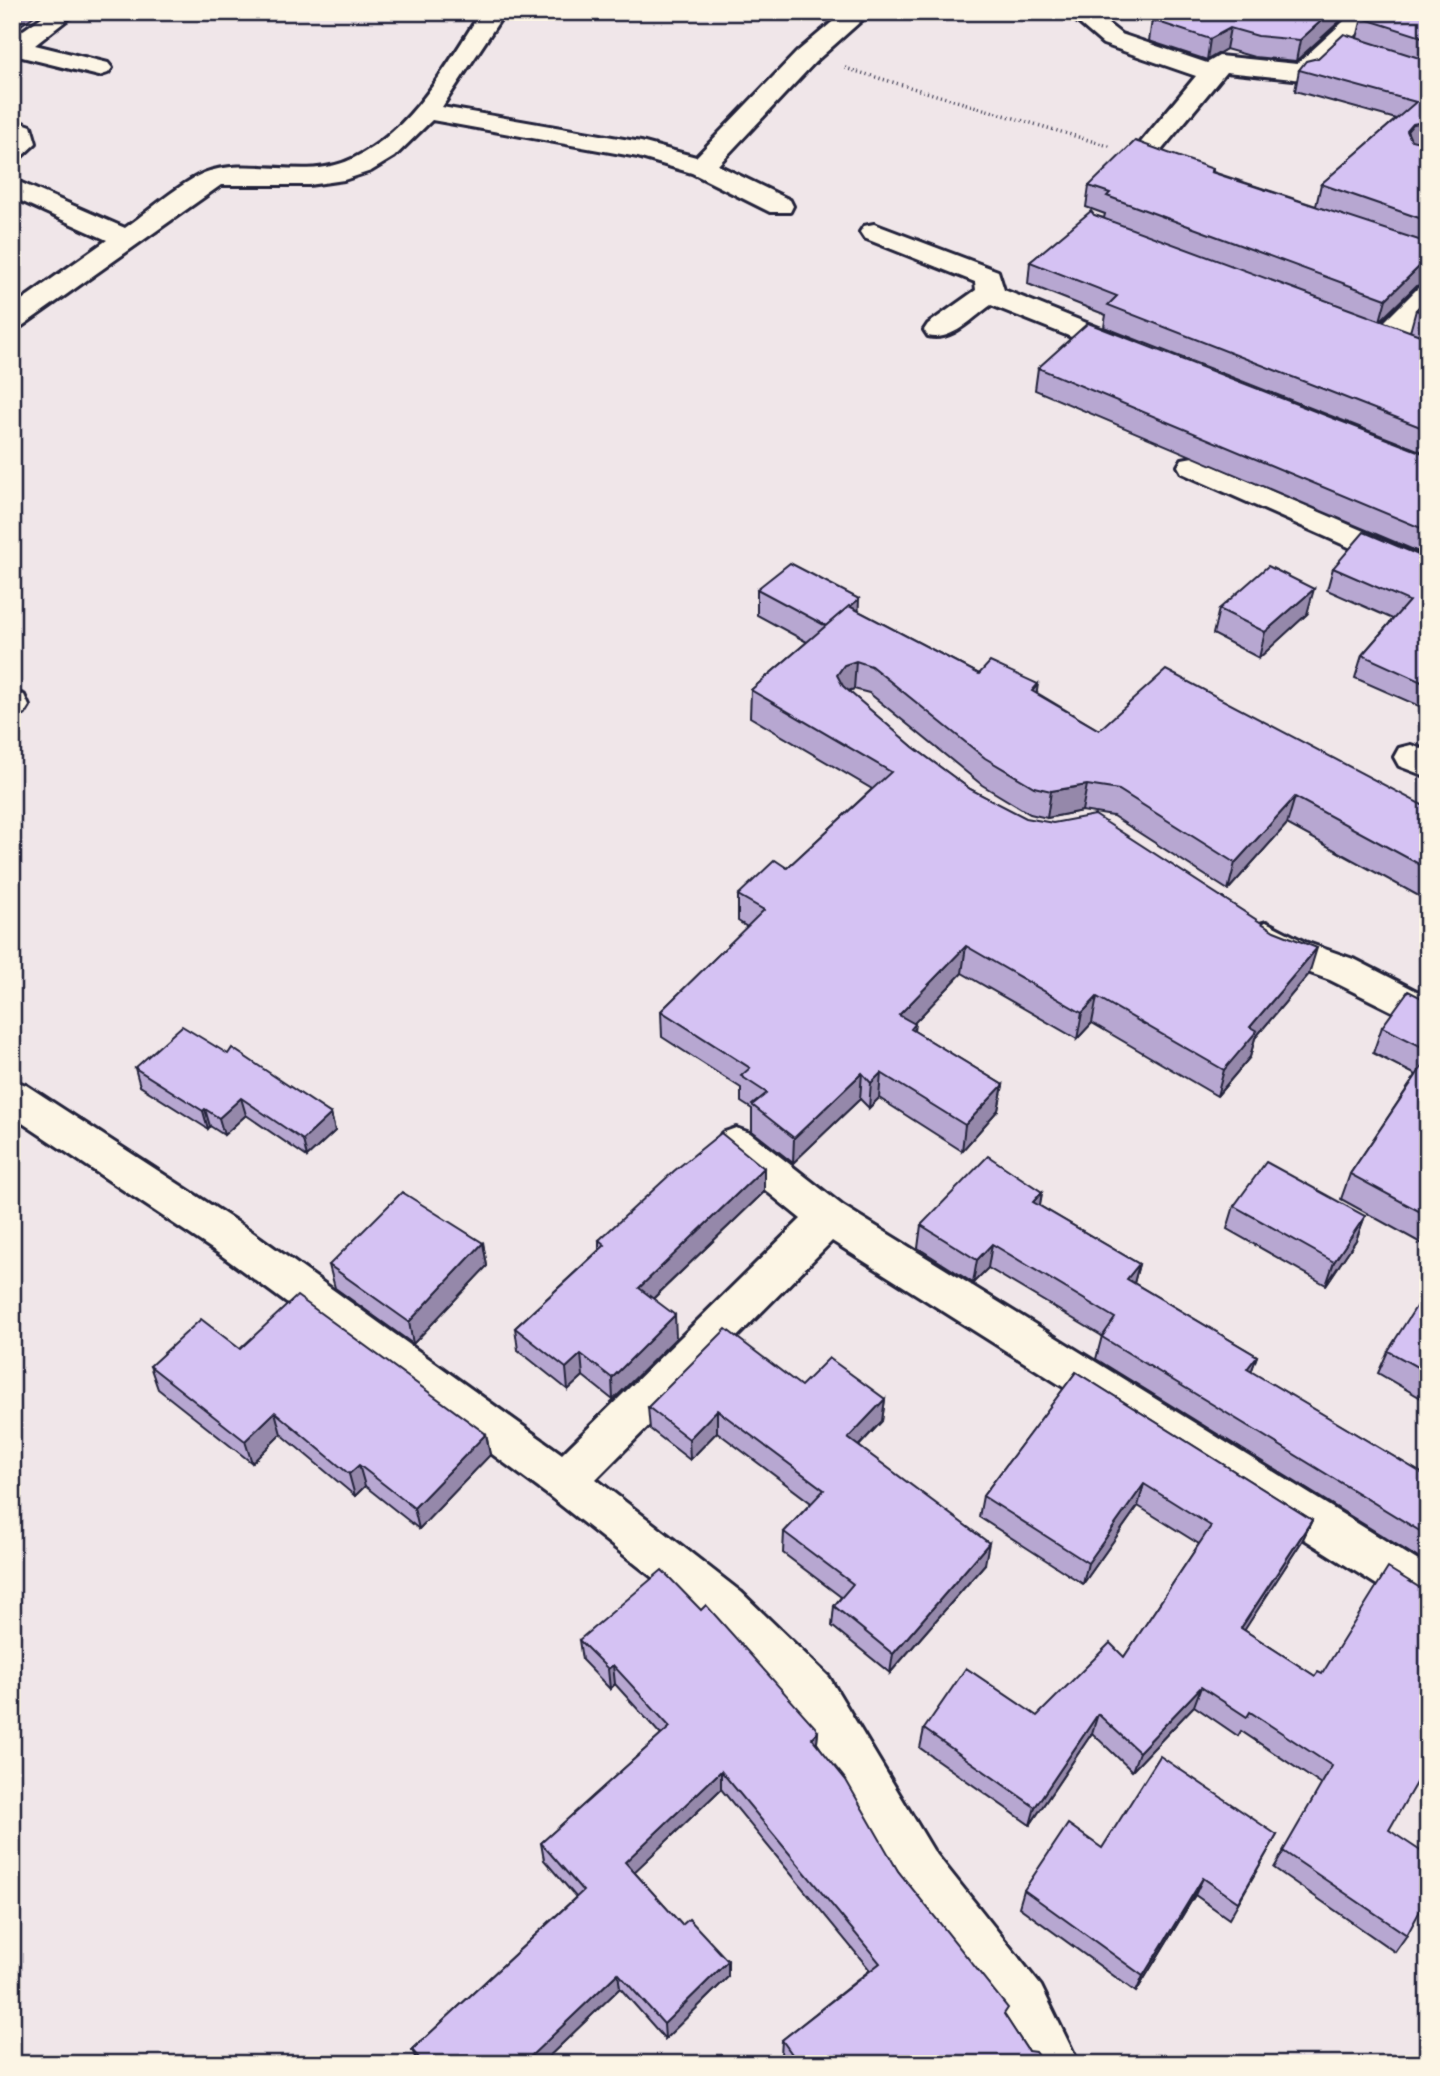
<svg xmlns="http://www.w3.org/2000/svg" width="1440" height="2076" viewBox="0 0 1440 2076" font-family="Mali,sans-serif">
  <rect width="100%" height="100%" fill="#f0e6e9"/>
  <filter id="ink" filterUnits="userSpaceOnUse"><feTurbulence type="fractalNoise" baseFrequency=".0143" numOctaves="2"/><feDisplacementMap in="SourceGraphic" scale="14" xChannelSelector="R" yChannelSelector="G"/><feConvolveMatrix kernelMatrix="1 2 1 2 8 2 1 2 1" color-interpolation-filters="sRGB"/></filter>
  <g filter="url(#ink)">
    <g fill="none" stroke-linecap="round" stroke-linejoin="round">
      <!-- street casing -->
      <g stroke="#22223b" stroke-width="6">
        <g id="street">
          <polygon points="49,12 77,12 35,45 108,63 112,68 108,73 99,76 18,56 12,57 12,38"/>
          <path d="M481,12H505L442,107L641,142L696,157L797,52L844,12H871L815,62L718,165L790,200L793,206L790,212H770L692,173L638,157L432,120L394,157L371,171L344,180L309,185H221L22,326L12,329V307L107,240L12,197V179L125,228C146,213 182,182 204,173C250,155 305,182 352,159C412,131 446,66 481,12Z"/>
          <polygon points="1066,12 1093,12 1121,34 1207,63 1219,56 1297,64 1354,12 1380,12 1312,77 1303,80 1226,72 1159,153 1193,166 1197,172 1193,178 1175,178 1138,163 1133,152 1196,76 1103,44"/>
          <polygon points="12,119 31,126 36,143 21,157 12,159"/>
          <path d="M874,224L998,271L1004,290L1139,344L1143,350L1139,356L1129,359L1119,356L991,305C972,318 952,342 928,336L924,330L928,324L976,290L975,282L864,238L860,232L864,226Z"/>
          <path d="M1428,286V310C1412,326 1399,348 1376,342L1372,336L1376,330L1418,288Z"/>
          <polygon points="1193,457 1428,559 1428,582 1182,473 1178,466 1182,459"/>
          <polygon points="12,691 24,695 29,706 24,714 12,718"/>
          <polygon points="1411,745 1428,751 1428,777 1399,766 1394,757 1399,748"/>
          <polygon points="1266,922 1305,942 1356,960 1428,997 1428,1029 1330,980 1279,962 1253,946 1247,936 1253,926"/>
          <polygon points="12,1080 26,1085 251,1231 562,1454 801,1219 722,1155 716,1144 722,1133 736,1128 750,1133 843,1206 1428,1567 1428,1613 1412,1607 832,1241 596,1479 741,1592 829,1677 933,1850 1041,1986 1079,2064 1025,2064 1005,2022 897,1886 795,1709 709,1622 548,1495 221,1255 12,1116"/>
        </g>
      </g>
      <!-- path -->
      <polyline stroke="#22223b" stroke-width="3.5" stroke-dasharray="1 3.5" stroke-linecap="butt" points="845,68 1112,147"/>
      <!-- street -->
      <use href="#street" fill="#fcf5e5" fill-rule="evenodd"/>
    </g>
    <!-- wall -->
    <g fill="#b7a7d1" stroke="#22223b" stroke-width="2">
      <polygon points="1159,12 1350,12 1296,61 1254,57 1226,49 1207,60 1149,41 1152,20"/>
      <polygon points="1428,12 1428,284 1416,286 1381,321 1410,332 1416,310 1428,298 1428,454 1104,327 1106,315 1028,284 1030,262 1094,215 1104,218 1105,214 1086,207 1089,186 1213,169 1213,172 1316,206 1321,184 1396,119 1295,91 1299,70 1318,58 1357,38 1362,18"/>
      <polygon points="1038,368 1428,455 1428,556 1035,390"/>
      <polygon points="1428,559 1428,710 1355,678 1362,655 1393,619 1327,590 1333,568"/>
      <polygon points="757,589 858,611 979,674 1037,693 1099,730 1428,808 1428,901 1287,824 1228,890 1113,816 1082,811 1047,818 1030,814 982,785 869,693 854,689 848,691 913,747 970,789 1309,974 1255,1038 1250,1057 1217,1096 1092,1023 1077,1039 962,973 914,1023 915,1024 914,1031 1003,1085 998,1110 962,1151 879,1098 869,1108 860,1099 793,1163 752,1131 752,1109 741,1102 741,1088 662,1037 661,1011 747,927 738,921 738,895 787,868 872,789 750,717 751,690 807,642 757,615"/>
      <polygon points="1219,609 1307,614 1259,658 1213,634"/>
      <polygon points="1428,1001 1428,1247 1341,1199 1350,1174 1416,1075 1373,1053 1382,1027"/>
      <polygon points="228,1054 331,1114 335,1131 307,1157 246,1115 224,1135 210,1126 208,1129 140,1086 135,1068"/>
      <polygon points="764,1168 764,1192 653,1299 676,1338 613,1400 583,1376 568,1390 518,1350 515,1328 599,1250 599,1240"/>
      <polygon points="1042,1192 1040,1206 1139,1264 1134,1283 1257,1356 1251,1372 1428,1477 1428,1564 1096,1359 1102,1336 988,1268 973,1283 918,1248 921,1225"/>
      <polygon points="1234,1206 1365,1216 1356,1240 1326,1285 1227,1229"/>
      <polygon points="483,1243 487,1266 413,1344 335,1288 329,1265"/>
      <polygon points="1428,1307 1428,1402 1378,1373 1388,1351"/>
      <polygon points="240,1349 486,1434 490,1455 419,1529 365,1486 355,1496 281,1434 252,1463 158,1389 150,1366"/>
      <polygon points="1076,1372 1312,1520 1302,1541 1244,1630 1315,1676 1322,1674 1422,1589 1389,1830 1407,1935 1395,1952 1274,1868 1322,1785 1241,1731 1238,1736 1194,1706 1132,1771 1092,1733 1030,1825 920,1748 924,1729 1037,1716 1124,1657 1199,1544 1138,1506 1083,1584 979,1517 983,1496"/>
      <polygon points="801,1386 885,1399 882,1421 859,1446 985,1564 890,1673 832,1626 834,1606 841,1597 783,1553 784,1532 811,1503 717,1432 690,1460 650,1429 648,1407"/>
      <polygon points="579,1640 818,1732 817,1743 898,1871 1005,2016 1028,2051 1044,2064 787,2064 781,2055 782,2040 870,1970 721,1789 634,1872 728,1977 665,2039 620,1988 541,2064 418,2064 412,2050 576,1897 544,1860 541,1843 661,1735 615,1684 610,1689 582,1660"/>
      <polygon points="1277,1835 1229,1919 1195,1895 1136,1992 1019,1907 1024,1890 1102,1848"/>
    </g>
    <!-- shaded-wall -->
    <g fill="#9588aa" stroke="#22223b" stroke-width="2">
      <polygon points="19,12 40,12 12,31 12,17"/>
      <polygon points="1331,12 1350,12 1296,61 1300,40"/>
      <polygon points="1230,28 1226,49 1207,60 1210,39"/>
      <polygon points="1423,122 1418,143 1402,153 1407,131 1413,124"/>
      <polygon points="1428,263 1428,284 1416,286 1380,321 1386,299 1422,264"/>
      <polygon points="1314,589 1307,614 1259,658 1265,632"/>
      <polygon points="859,599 858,624 827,626"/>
      <polygon points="856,661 854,689 842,693 837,675 844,665"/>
      <polygon points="1038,684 1034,711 1032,691"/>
      <polygon points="1087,785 1082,811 1047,818 1051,791"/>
      <polygon points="1295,797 1287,824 1228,890 1235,863"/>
      <polygon points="966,946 962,973 897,1041 899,1015"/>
      <polygon points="1317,948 1309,974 1255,1038 1250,1057 1217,1096 1224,1070 1250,1027"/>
      <polygon points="1097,997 1092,1023 1077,1039 1082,1013"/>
      <polygon points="862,1073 860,1099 793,1163 794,1138"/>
      <polygon points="881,1073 879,1098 869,1108 871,1083"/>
      <polygon points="1003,1085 998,1110 962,1151 965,1125"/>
      <polygon points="241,1098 246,1115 224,1135 219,1118"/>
      <polygon points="205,1109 210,1126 208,1129 203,1111"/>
      <polygon points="331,1114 335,1131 307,1157 303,1140"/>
      <polygon points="764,1168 764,1192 640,1311 639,1288"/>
      <polygon points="1042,1192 1038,1216 1033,1202"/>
      <polygon points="1365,1216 1356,1240 1326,1285 1334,1262"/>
      <polygon points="483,1243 487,1266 413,1344 409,1322"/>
      <polygon points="992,1244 988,1268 973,1283 977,1260"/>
      <polygon points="1139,1264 1133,1287 1127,1279"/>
      <polygon points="675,1315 676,1338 613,1400 612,1378"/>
      <polygon points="581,1354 583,1376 568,1390 566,1368"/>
      <polygon points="1257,1356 1249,1378 1247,1369"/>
      <polygon points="885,1399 882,1421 846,1459 848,1438"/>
      <polygon points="717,1410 717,1432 690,1460 689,1439"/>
      <polygon points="275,1412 281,1434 252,1463 245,1441"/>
      <polygon points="486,1434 490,1455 419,1529 414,1508"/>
      <polygon points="359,1465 365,1486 355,1496 349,1474"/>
      <polygon points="1144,1484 1138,1506 1083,1584 1088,1563"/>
      <polygon points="1312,1520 1302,1541 1233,1648 1241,1628"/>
      <polygon points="989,1543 985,1564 890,1673 893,1654"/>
      <polygon points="613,1665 615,1684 610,1689 608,1669"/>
      <polygon points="1201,1687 1194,1706 1132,1771 1139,1752"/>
      <polygon points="1098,1714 1092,1733 1030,1825 1035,1807"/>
      <polygon points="818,1732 816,1751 812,1738"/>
      <polygon points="721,1771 721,1789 627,1879 625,1862"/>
      <polygon points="1203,1878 1195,1895 1136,1992 1143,1976"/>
      <polygon points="728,1961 728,1977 665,2039 664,2024"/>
      <polygon points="618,1973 620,1988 541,2064 533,2064 531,2056"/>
    </g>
    <!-- building -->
    <g fill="#d5c2f3" stroke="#22223b" stroke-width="2">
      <polygon points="12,12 19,12 12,17"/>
      <polygon points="1159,12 1331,12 1300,40 1258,36 1230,28 1210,39 1152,20"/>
      <polygon points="1367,12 1428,12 1428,39 1362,18"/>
      <polygon points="1344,34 1416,57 1428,58 1428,124 1423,122 1413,124 1407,131 1411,140 1428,144 1428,221 1321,184 1416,102 1299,70 1306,61 1318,58"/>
      <polygon points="1135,141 1213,169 1211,172 1428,243 1428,263 1422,264 1386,299 1107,196 1110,193 1089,186"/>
      <polygon points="1091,211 1094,215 1428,338 1428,430 1108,305 1117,296 1030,262"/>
      <polygon points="1428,298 1428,315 1416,310"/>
      <polygon points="1088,323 1428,455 1428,531 1038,368"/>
      <polygon points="1364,532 1428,559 1428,685 1362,655 1409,601 1333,568"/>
      <polygon points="790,563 859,599 826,626 757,589"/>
      <polygon points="1268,566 1314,589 1265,632 1219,609"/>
      <polygon points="849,606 979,674 990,662 1038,684 1032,691 1099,730 1166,670 1428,808 1428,869 1295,797 1235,863 1119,790 1087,785 1051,791 1034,787 985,758 871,666 856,661 844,665 837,675 843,686 913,747 970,789 1026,818 1053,823 1095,815 1274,931 1317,948 1250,1027 1257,1031 1224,1070 1097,997 1082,1013 966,946 899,1015 915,1024 911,1029 1003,1085 965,1125 881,1073 871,1083 862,1073 794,1138 752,1105 767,1093 741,1076 750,1068 661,1011 764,910 738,895 775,860 787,868 891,772 751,690"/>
      <polygon points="1408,991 1428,1001 1428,1050 1382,1027"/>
      <polygon points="182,1026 228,1054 232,1048 331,1114 303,1140 241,1098 219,1118 205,1109 203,1111 135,1068"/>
      <polygon points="1428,1058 1428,1216 1350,1174"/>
      <polygon points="721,1133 764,1168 639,1288 675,1315 612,1378 581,1354 566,1368 515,1328 605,1245 599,1240 674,1171"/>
      <polygon points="988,1156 1042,1192 1033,1202 1139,1264 1127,1279 1257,1356 1247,1369 1428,1477 1428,1536 1102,1337 1115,1318 992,1244 977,1260 921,1225"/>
      <polygon points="1266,1162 1365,1216 1334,1262 1234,1206"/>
      <polygon points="402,1192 483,1243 409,1322 329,1265"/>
      <polygon points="297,1296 486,1434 414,1508 359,1465 349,1474 275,1412 245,1441 150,1366 201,1319 240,1349"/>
      <polygon points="1419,1302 1428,1307 1428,1373 1388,1351"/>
      <polygon points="726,1329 801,1386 829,1358 885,1399 848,1438 989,1543 893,1654 834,1606 853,1584 784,1532 824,1490 717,1410 689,1439 648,1407"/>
      <polygon points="1076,1372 1312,1520 1241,1628 1315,1676 1318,1672 1322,1674 1388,1568 1422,1589 1428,1591 1428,1762 1389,1830 1428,1856 1428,1896 1407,1935 1283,1851 1332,1766 1250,1712 1247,1717 1201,1687 1139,1752 1098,1714 1035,1807 924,1729 966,1668 1037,1716 1110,1643 1124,1657 1211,1526 1144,1484 1088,1563 983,1496"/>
      <polygon points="662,1570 701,1610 706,1605 815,1727 818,1732 812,1738 846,1780 898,1871 1008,2008 1004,2014 1028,2051 1035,2052 1044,2064 799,2064 782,2040 880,1963 721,1771 625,1862 682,1925 689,1919 728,1961 664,2024 618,1973 531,2056 538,2064 424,2064 412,2050 583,1891 541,1843 670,1727 613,1665 608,1669 579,1640"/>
      <polygon points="1160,1756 1277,1835 1238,1902 1203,1878 1143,1976 1024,1890 1068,1824 1102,1848"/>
    </g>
  </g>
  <!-- margin -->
  <rect width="1440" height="2076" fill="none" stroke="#fcf5e5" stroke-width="42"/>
  <rect x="21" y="21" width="1398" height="2034" fill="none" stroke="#22223b" stroke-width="2.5" filter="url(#ink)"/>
</svg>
